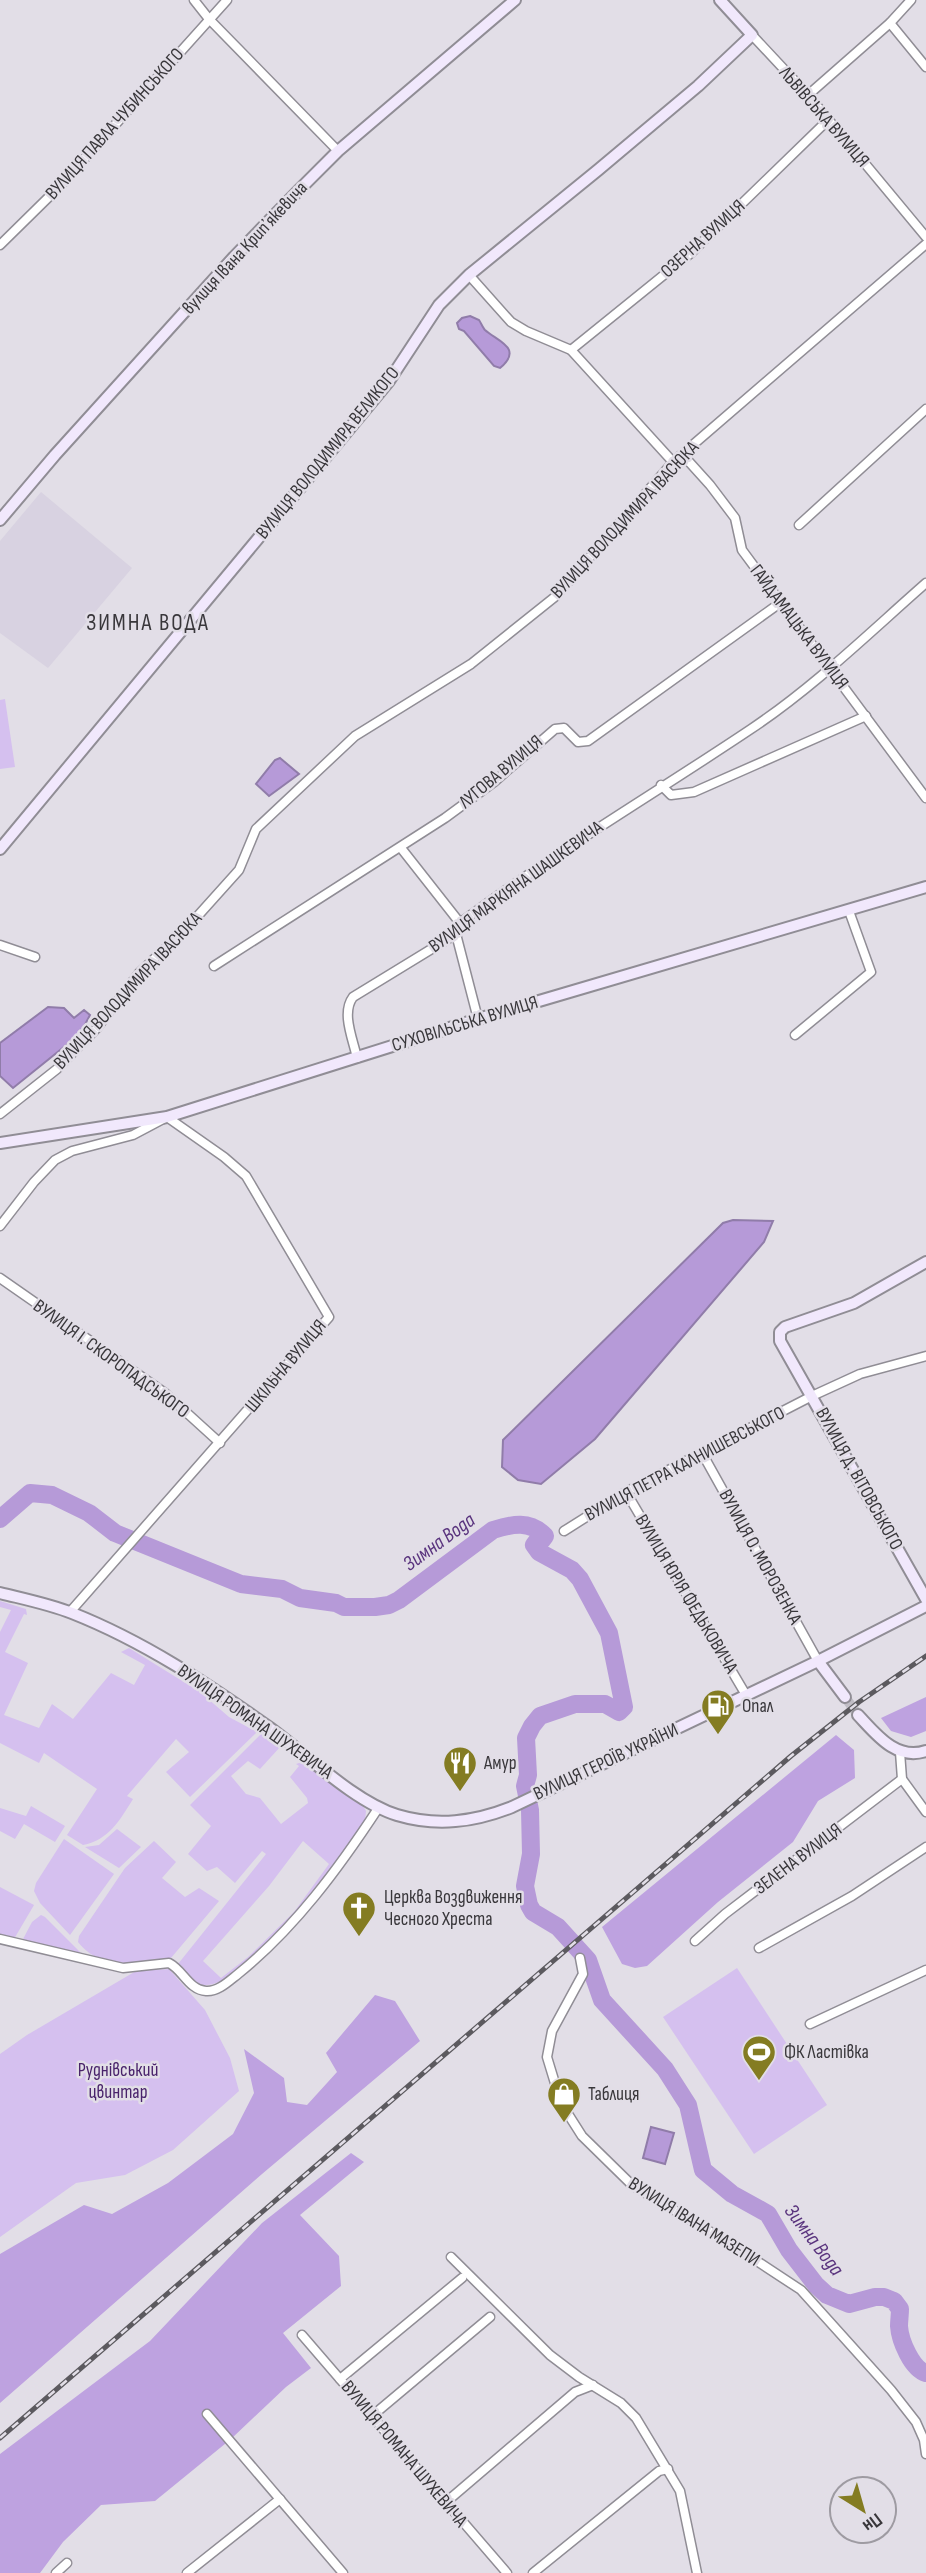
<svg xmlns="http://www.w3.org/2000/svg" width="926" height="2573" viewBox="0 0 926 2573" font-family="'Sofia Sans Condensed',sans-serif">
  <rect width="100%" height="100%" fill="#e2dee7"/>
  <!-- built -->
  <polygon fill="#d8d2e1" points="41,492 132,568 48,668 0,633 0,541"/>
  <!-- green -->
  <g fill="#d5c0ef" fill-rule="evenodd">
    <polygon points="5,699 15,767 0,769 0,700"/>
    <path d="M0,1601L26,1609L27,1615L24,1614L5,1652L28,1663L4,1715L39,1728L52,1704L73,1719L111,1673L134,1685L145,1665L121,1652L129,1648L200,1692L229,1717L257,1732L190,1797L166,1772L189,1752L176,1739L127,1796L133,1799C120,1820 109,1840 83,1845L67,1835L97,1789L44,1753L39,1763L0,1743V1632L11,1610L0,1607Z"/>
    <path d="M261,1734L281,1746L260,1769L248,1761L231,1776L246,1794L260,1798L281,1824L308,1803L307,1798L290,1777L299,1766L296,1764L302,1762L363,1806L366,1811L365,1821C345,1858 249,1984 206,1985C192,1986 185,1974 178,1964L266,1854L262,1851L235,1883L217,1867L207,1871L188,1854L211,1826L190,1805ZM303,1841L329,1864L294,1912L248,1957L221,1978L203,1961L269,1886Z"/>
    <polygon points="31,1806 65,1826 55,1842 24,1824 15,1839 0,1831 0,1808 26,1816"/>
    <polygon points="117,1829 141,1847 119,1868 85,1847 99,1845"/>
    <polygon points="64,1839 114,1874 70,1935 40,1903 34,1891 36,1883"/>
    <path d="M154,1841L176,1862L162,1878L185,1897L199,1888L219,1901L171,1958C139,1965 101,1971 78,1942L79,1936L125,1868Z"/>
    <polygon points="0,1887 34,1905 14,1939 0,1935"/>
    <polygon points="41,1915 45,1917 84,1956 22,1941 32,1922"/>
    <polygon points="737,1968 827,2105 754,2154 663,2017"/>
    <polygon points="169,1969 205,2010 230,2058 239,2091 173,2150 125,2175 76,2183 0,2237 0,2054 27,2035 136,1971"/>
  </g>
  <!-- forest -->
  <g fill="#bea2e0">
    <polygon points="926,1697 926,1731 911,1737 891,1731 881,1718"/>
    <polygon points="836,1735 854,1750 855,1778 818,1801 793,1842 718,1902 647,1966 635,1968 622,1964 602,1927"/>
    <polygon points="375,1995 395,2001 420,2041 262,2174 0,2403 0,2254 84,2205 112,2214 168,2183 233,2134 254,2093 244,2049 284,2078 287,2102 307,2105 337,2072 326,2053"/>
    <polygon points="351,2153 364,2162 300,2215 339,2256 341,2286 283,2333 311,2368 286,2387 231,2439 155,2501 101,2505 63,2542 40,2573 0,2573 0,2454 150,2341 262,2223"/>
  </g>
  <!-- water -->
  <g fill="#b69ad8" stroke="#907ca9" stroke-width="2">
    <path d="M470,316L479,320C481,323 483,328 485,330C497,341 524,348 500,368L494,366L464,331L459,329L457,323L462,318Z"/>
    <polygon points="280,758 299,774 269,796 256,784 275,760"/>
    <polygon points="48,1007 64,1008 74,1018 84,1010 90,1015 80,1034 13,1088 0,1076 0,1043"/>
    <polygon points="733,1220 773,1221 764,1242 595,1439 541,1484 518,1480 502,1467 503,1440 723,1223"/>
    <polygon points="651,2127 674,2133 665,2164 643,2158"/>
  </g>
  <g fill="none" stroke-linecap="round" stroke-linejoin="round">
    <!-- river -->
    <path stroke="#b69ad8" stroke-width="18" d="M0,1519L30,1493L52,1495L89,1513L115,1533L241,1584L282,1589L300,1598L336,1603L344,1607H375L389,1605L399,1600L493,1530C512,1524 530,1520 545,1536L542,1540L537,1541L534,1545L539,1552L572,1570L580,1579L609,1633L624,1707L619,1712L605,1704H575L540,1716L532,1726L526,1738L528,1775L525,1786L530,1810L531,1854L525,1886L529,1905L533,1912L558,1927L588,1960L602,2000L665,2069L688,2105L703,2170L732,2194L768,2214L789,2250L816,2285L827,2295L849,2304L875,2297H884L894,2301L900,2309C900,2315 899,2321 899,2326C900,2341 912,2369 926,2373"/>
    <!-- secondary-tunnel -->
    <polyline stroke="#c0bdc5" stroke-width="10" stroke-dasharray="10 5" stroke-linecap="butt" points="845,1697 858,1715"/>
    <!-- street casing -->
    <g stroke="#908d95" stroke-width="11">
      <g id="street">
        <polyline points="194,0 209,19 338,151"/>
        <polyline points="890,23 926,67"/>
        <polyline points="752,35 808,95 926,237"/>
        <polyline points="808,95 890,23 911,0"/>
        <polyline points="0,245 60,186 227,0"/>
        <polyline points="469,275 511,322 526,331 571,350 673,462"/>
        <polyline points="571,350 691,253 828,120"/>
        <polyline points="682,454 710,485 735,518 742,550 926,798"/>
        <polyline points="799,525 926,409"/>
        <polyline points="661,785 671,795 694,792 866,716"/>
        <polyline points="401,848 460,923"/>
        <polyline points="456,934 478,1019"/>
        <polyline points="0,945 35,957"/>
        <polyline points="214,966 445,818 494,782 555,729 564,728 578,742 588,741 780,603"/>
        <polyline points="795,1035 871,972 849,911"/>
        <path d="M357,1058C353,1039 341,1013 353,997L456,934L460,923C554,853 654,794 751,729C814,687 869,633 926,583"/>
        <polyline points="0,1114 57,1069 97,1028 139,973 186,929 239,870 256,829 355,736 471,664 556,596 673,462 926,244"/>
        <polyline points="0,1226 34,1182 55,1160 72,1151 133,1135 167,1117 224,1157 246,1176 329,1317 70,1612"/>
        <polyline points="0,1278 165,1393 220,1443"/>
        <polyline points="702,1453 818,1661"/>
        <polyline points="626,1492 746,1695"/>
        <polyline points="564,1531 626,1492 812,1396 860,1374 926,1356"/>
        <polyline points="900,1752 902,1779 926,1812"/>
        <path d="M0,1939L123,1968L169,1963C183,1970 189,1990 206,1991C218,1992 229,1981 238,1974C295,1928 339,1868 379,1807"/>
        <polyline points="695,1941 725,1914 902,1779"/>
        <polyline points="759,1948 852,1896 926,1847"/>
        <polyline points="580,1958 583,1974 552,2031 547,2057 561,2103 582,2136 632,2185 734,2246 801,2290 891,2390 916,2422 924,2440 926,2454"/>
        <polyline points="810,2024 926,1970"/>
        <polyline points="451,2257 550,2355 579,2377 621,2403 636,2418 680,2491 697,2573"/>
        <polyline points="302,2335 507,2573"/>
        <polyline points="340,2379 462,2278"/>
        <polyline points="207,2414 343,2573"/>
        <polyline points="372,2416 490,2317"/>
        <polyline points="445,2503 575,2392 593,2385"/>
        <polyline points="56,2573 67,2563"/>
        <polyline points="187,2573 280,2499"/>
        <polyline points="533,2573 659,2471 668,2469"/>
      </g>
    </g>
    <!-- secondary casing -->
    <g stroke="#908d95" stroke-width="14">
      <g id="secondary">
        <polyline points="0,520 55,455 234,257 298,191 338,151 515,0"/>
        <polyline points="0,849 389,381 439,305 469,275 598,170 698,86 752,35 720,0"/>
        <polyline points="0,1143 167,1117 478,1019 926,887"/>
        <polyline points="926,1262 854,1303 785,1327 780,1332 780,1341 926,1599"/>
        <path d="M0,1593C24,1599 49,1604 72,1613C143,1641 208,1684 270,1728C307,1755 355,1802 397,1815C437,1827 474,1822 512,1807L818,1661L926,1606"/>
        <polyline points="818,1661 845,1697"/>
        <path d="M858,1715C876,1734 896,1761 926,1751"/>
      </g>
    </g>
    <!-- street -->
    <use href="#street" stroke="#fff" stroke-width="8"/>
    <!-- secondary -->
    <use href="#secondary" stroke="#f1e8fc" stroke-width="10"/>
    <!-- rail casing -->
    <g stroke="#5c5a5f" stroke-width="5">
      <polyline id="rail" points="0,2438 791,1756 859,1702 926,1656"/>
    </g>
    <!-- rail -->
    <use href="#rail" stroke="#e2dee7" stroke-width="2.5" stroke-dasharray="8" stroke-linecap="butt"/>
  </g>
  <!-- icons -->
  <defs>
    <g id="fuel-pin" transform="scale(1.75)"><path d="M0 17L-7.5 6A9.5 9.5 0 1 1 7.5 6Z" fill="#847c22" stroke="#e2dee7"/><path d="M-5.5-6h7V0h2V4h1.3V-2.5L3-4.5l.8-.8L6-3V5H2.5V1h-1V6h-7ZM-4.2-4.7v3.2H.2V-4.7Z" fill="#fff"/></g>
    <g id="restaurant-pin" transform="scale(1.75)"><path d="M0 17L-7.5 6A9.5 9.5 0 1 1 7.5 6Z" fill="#847c22" stroke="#e2dee7"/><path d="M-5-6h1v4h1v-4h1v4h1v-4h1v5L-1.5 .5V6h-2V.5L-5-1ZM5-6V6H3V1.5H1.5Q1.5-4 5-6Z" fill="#fff"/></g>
    <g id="church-pin" transform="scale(1.75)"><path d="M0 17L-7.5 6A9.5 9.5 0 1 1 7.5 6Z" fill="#847c22" stroke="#e2dee7"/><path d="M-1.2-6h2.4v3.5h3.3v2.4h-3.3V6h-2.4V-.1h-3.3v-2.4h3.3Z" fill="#fff"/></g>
    <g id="stadium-pin" transform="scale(1.75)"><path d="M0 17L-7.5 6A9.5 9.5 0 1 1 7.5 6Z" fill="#847c22" stroke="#e2dee7"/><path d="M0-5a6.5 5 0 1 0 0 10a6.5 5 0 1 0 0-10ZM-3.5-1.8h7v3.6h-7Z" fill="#fff"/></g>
    <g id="shop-pin" transform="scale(1.75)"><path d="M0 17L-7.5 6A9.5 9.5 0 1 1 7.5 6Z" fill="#847c22" stroke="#e2dee7"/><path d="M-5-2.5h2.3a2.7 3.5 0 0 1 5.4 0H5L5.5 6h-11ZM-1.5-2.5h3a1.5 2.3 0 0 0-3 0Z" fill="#fff"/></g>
  </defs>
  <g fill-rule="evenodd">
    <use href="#fuel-pin" x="718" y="1706"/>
    <use href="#restaurant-pin" x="460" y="1763"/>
    <use href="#church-pin" x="359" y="1908"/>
    <use href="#stadium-pin" x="759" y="2052"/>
    <use href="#shop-pin" x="564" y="2094"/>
  </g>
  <g text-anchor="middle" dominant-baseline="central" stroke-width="5" stroke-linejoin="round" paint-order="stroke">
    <!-- street labels -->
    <g font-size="19" fill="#39373b" stroke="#e2dee7">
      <text transform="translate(824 117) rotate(49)">ЛЬВІВСЬКА ВУЛИЦЯ</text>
      <text transform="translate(115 124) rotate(-48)">ВУЛИЦЯ ПАВЛА ЧУБИНСЬКОГО</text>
      <text transform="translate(703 239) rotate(-42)">ОЗЕРНА ВУЛИЦЯ</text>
      <text transform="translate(245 248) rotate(-47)">вулиця Івана Крипʼякевича</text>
      <text transform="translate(328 453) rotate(-51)">ВУЛИЦЯ ВОЛОДИМИРА ВЕЛИКОГО</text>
      <text transform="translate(625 520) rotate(-47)">ВУЛИЦЯ ВОЛОДИМИРА ІВАСЮКА</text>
      <text transform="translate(799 627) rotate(53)">ГАЙДАМАЦЬКА ВУЛИЦЯ</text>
      <text transform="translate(501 772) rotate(-40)">ЛУГОВА ВУЛИЦЯ</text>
      <text transform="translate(516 887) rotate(-36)">ВУЛИЦЯ МАРКІЯНА ШАШКЕВИЧА</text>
      <text transform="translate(128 991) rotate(-47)">ВУЛИЦЯ ВОЛОДИМИРА ІВАСЮКА</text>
      <text transform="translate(465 1024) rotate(-17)">СУХОВІЛЬСЬКА ВУЛИЦЯ</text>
      <text transform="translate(111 1359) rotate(36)">ВУЛИЦЯ І. СКОРОПАДСЬКОГО</text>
      <text transform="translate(286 1366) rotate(-50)">ШКІЛЬНА ВУЛИЦЯ</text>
      <text transform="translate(685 1464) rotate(-28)">ВУЛИЦЯ ПЕТРА КАЛНИШЕВСЬКОГО</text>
      <text transform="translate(859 1479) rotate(61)">ВУЛИЦЯ Д. ВІТОВСЬКОГО</text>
      <text transform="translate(760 1557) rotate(61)">ВУЛИЦЯ О. МОРОЗЕНКА</text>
      <text transform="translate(686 1594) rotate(59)">ВУЛИЦЯ ЮРІЯ ФЕДЬКОВИЧА</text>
      <text transform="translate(255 1722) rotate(35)">ВУЛИЦЯ РОМАНА ШУХЕВИЧА</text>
      <text transform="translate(606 1762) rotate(-25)">ВУЛИЦЯ ГЕРОЇВ УКРАЇНИ</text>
      <text transform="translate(798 1859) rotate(-37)">ЗЕЛЕНА ВУЛИЦЯ</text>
      <text transform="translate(694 2222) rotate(32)">ВУЛИЦЯ ІВАНА МАЗЕПИ</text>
      <text transform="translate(404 2454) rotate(50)">ВУЛИЦЯ РОМАНА ШУХЕВИЧА</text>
    </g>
    <!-- poi labels -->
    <g font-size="19" fill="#39373b" stroke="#e2dee7" text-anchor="start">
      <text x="742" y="1706">Опал</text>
      <text x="484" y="1763">Амур</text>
      <text x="384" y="1897">Церква Воздвиження<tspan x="384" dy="22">Чесного Хреста</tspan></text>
      <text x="784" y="2052">ФК Ластівка</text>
      <text x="588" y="2094">Таблиця</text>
    </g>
    <!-- park labels -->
    <g font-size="19" fill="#49236b" stroke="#e2dee7">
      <text x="118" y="2070">Руднівський<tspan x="118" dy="22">цвинтар</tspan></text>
    </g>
    <!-- water labels -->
    <g font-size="21" font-style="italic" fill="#5a347e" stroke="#e2dee7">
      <text transform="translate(439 1542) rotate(-36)">Зимна Вода</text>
      <text transform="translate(814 2240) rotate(53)">Зимна Вода</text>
    </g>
    <!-- quarter labels -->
    <g font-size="23" letter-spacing="2" fill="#39373b" stroke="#e2dee7">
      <text x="148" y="623">ЗИМНА ВОДА</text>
    </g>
  </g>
  <!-- north arrow -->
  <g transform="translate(863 2510) rotate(143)"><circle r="33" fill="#e2dee7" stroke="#9e9ba2" stroke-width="2"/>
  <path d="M0-5L12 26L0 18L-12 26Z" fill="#847c22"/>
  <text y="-10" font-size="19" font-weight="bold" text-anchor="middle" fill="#39373b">Пн</text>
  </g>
</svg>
